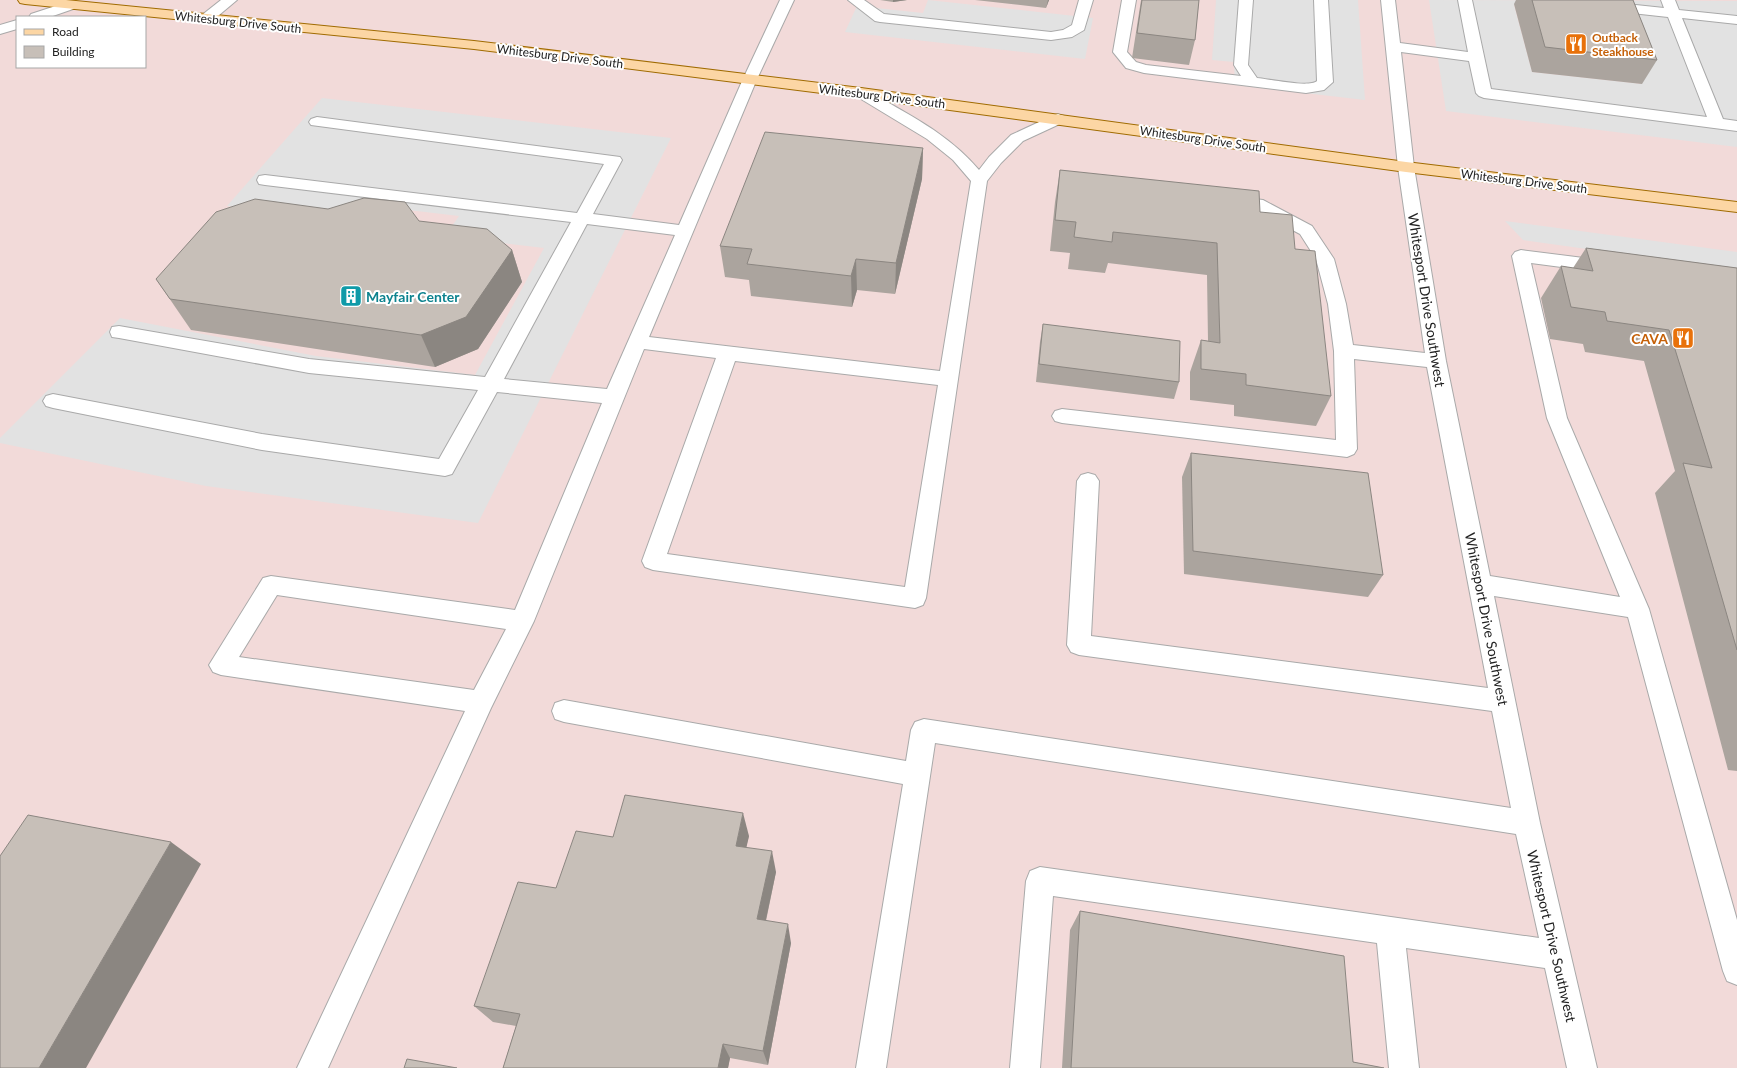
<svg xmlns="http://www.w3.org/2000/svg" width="1737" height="1068" viewBox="0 0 1737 1068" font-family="Lato,sans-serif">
  <rect width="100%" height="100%" fill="#f2efe9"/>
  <!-- commercial -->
  <path fill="#f2dad9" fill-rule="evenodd" d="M0,0H1737V1068H0ZM17,17H145V67H17Z"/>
  <!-- parking -->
  <g fill="#e2e2e2" fill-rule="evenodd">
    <polygon points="928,0 1093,18 1085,59 845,32 857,6 923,13"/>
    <polygon points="1216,0 1358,0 1365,100 1235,85 1234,62 1212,60"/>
    <path d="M1429,0L1737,1V147L1446,111ZM1514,5L1642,84L1532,72Z"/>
    <polygon points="322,98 671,138 478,523 206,486 0,443 0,438 120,318 316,356 475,375 544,248 445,236 459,216 374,206 359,223 227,206"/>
    <polygon points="1505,221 1737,252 1737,270 1523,240"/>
  </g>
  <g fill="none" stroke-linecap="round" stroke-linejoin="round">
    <!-- minor casing -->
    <g stroke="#a9a9a9" stroke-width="2">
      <g id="minor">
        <polygon points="221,0 237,0 212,21 207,22 202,21 200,18 202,15"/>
        <path d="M780,0H794L757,79L649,337L940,371L971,181L953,160L927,139L856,96L853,93L856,90L861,88L866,90C907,114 948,133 979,170L989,157L1011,135L1052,116L1058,114L1064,116L1066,119L1064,122L1023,141L1001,163L987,181L926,598L923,605L915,608L653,570L645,567L642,561L716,358L644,349L534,621L491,708L328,1068H297L465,711L221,675L213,672L209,665L263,578L271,576L515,610L602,403L497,392L452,474L445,476L262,450L53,408L46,406L43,401L46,396L53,394L262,434L439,459L478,390L309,373L119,338L112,337L110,332L112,327L119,326L309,359L485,377L571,222L265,185L259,184L257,180L259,176L265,175L577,213L604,164L311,125L309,122L311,119L317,117L620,157L622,160L593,214L679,225L743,79ZM587,224L675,235L607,389L504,379ZM735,361L938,385L905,587L667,554ZM277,595L506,629L474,690L239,657Z"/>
        <polygon points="848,0 864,0 884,14 1051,32 1063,30 1072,25 1079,0 1093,0 1084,30 1072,37 1051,40 880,22 875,21"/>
        <path d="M1122,0H1136L1127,52L1136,62L1146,65L1241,76L1234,65L1239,0H1253L1248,65L1257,78C1269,79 1309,88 1317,81L1314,0H1328L1333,82L1324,90L1306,93L1144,73L1126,68L1113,52Z"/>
        <polygon points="1381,0 1395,0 1400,43 1468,52 1458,0 1472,0 1491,89 1707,117 1668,17 1550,4 1545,3 1543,0 1589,0 1664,8 1661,0 1675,0 1679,10 1737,16 1737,24 1682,18 1723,119 1737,121 1737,131 1484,98 1479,96 1476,93 1469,61 1401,52 1414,167 1446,361 1490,576 1620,597 1547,418 1512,256 1515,252 1521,250 1607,261 1613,263 1616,267 1613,271 1607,273 1531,263 1567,418 1649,609 1737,920 1737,985 1727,981 1723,971 1628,617 1494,596 1540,823 1597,1068 1567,1068 1545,968 1406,948 1419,1068 1389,1068 1377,943 1053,896 1040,1068 1010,1068 1026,881 1030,871 1040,867 1539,938 1516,834 935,743 886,1068 856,1068 903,784 564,722 555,719 552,711 555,703 564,700 906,761 911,730 915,722 924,719 1511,808 1492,711 1079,655 1071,652 1067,645 1077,481 1081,475 1088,473 1095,475 1099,481 1091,636 1488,688 1427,367 1354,359 1357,449 1354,454 1347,457 1062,423 1055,421 1052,416 1055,411 1062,409 1336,440 1334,351 1328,304 1316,259 1300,234 1253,209 1225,205 1223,201 1225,197 1231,196 1263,200 1312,226 1334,259 1346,304 1353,345 1425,353 1398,167"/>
        <polygon points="71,1 76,2 78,5 76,8 50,17 29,17 31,14"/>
        <polygon points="17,20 17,29 0,34 0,25"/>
      </g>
    </g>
    <!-- major casing -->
    <g stroke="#a06b00" stroke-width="2">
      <polygon id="major" points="18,0 66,0 474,41 861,88 1406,162 1737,202 1737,212 1406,172 861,98 474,49 25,4 20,3"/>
    </g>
    <!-- minor -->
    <use href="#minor" fill="#fff" fill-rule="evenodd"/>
    <!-- major -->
    <use href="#major" fill="#fcd6a4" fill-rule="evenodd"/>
  </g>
  <!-- wall -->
  <g fill="#aba49e">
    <polygon points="880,0 907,0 893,2"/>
    <polygon points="975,0 1049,0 1046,8"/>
    <polygon points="1141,0 1199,0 1195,40 1189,65 1132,58"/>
    <polygon points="1516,0 1633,0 1657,60 1642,84 1532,72 1514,4"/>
    <polygon points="923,148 922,179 895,294 857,290 852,307 751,296 749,280 725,277 720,246"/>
    <polygon points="1060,170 1260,212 1295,249 1331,396 1316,426 1234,416 1234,405 1190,400 1190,372 1201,340 1208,341 1207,275 1108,263 1105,273 1068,269 1070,253 1050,251 1055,202"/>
    <polygon points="419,221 512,250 522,282 478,349 435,367 191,330 156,279"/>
    <polygon points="1586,248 1737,268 1737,771 1728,770 1655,493 1675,471 1644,361 1585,352 1583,344 1550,339 1541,298 1561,266 1573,268"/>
    <polygon points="1043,324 1179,382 1174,399 1036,382 1040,342"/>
    <polygon points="1191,453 1383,575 1368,597 1184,574 1182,477"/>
    <polygon points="749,836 746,847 776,872 766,921 791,943 768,1065 730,1058 728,1068 503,1068 516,1026 493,1022 474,1006 556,888 613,837"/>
    <polygon points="1080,911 1353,1062 1384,1068 1062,1068 1070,930"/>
  </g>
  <!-- shaded-wall -->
  <g fill="#8b8681">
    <polygon points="893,0 907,0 893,2"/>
    <polygon points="1048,0 1049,0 1046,8"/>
    <polygon points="923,148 922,179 895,294 896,263"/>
    <polygon points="512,250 522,282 478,349 435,367 421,335"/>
    <polygon points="856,259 857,290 852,307 851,276"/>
    <polygon points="743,813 749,836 742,867 736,846"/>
    <polygon points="171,842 201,864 86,1068 39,1068"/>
    <polygon points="772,851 776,872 762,938 757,919"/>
    <polygon points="788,924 791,943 768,1065 763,1051"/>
    <polygon points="723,1044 730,1058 728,1068 718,1068"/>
  </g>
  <!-- building -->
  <g fill="#c7bfb8" stroke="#8b8681">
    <polygon points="1142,0 1199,0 1195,40 1137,33"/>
    <polygon points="1532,0 1633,0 1657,60 1545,47"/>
    <polygon points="765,132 923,148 896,263 856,259 851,276 747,264 752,249 720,246"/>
    <polygon points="1060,170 1259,191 1260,212 1292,215 1295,249 1315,251 1331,396 1246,385 1246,374 1201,369 1201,340 1220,343 1217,243 1113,232 1112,242 1074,237 1076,222 1055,220"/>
    <polygon points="364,198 405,202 419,221 487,229 512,250 466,317 421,335 170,299 156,279 216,212 255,199 328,209"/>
    <polygon points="1586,248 1737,268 1737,650 1683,463 1712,468 1669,330 1607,321 1605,312 1571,307 1561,266 1593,271"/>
    <polygon points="1043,324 1180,341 1179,382 1039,364"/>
    <polygon points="1191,453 1368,473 1383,575 1193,551"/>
    <polygon points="625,795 743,813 736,846 772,851 757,919 788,924 763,1051 723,1044 718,1068 503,1068 520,1014 474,1006 518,882 556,888 576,831 613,837"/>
    <polygon points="28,815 171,842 39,1068 0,1068 0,856"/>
    <polygon points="1080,911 1344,956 1353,1062 1384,1068 1071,1068"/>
    <polygon points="407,1059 457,1068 404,1068"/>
  </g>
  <!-- icons -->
  <defs>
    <g id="restaurant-square" transform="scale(1.15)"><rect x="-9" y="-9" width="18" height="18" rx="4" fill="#e8710a" stroke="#fff"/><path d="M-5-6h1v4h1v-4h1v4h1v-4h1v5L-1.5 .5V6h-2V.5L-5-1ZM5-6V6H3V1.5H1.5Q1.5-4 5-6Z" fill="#fff"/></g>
    <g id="building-square" transform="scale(1.15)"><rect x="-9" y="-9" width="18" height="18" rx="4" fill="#0f9aa8" stroke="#fff"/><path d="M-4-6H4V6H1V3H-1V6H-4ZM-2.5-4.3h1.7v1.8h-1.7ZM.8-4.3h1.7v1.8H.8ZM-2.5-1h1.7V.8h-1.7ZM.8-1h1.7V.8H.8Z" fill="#fff"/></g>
  </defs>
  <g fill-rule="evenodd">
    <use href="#restaurant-square" x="1576" y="44"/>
    <use href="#building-square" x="351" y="296"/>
    <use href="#restaurant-square" x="1683" y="338"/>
  </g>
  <g text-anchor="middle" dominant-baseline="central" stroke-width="4" stroke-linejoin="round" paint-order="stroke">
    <!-- far-street labels -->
    <g font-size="12" fill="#222" stroke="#fff">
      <text transform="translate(238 22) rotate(6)">Whitesburg Drive South</text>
      <text transform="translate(560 56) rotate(7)">Whitesburg Drive South</text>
      <text transform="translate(882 96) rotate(7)">Whitesburg Drive South</text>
      <text transform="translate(1203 139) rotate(8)">Whitesburg Drive South</text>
      <text transform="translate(1524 181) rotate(7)">Whitesburg Drive South</text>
    </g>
    <!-- far-food labels -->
    <g font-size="12" font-weight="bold" fill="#c56008" stroke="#fff" text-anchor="start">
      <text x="1592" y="37">Outback<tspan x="1592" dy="14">Steakhouse</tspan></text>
    </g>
    <!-- culture labels -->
    <g font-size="14" font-weight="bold" fill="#0d838f" stroke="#fff" text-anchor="start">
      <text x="366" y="296">Mayfair Center</text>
    </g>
    <!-- street labels -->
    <g font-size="14" fill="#222" stroke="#fff">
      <text transform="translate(1427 300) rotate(81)">Whitesport Drive Southwest</text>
      <text transform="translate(1487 619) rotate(79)">Whitesport Drive Southwest</text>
      <text transform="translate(1552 936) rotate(77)">Whitesport Drive Southwest</text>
    </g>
    <!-- food labels -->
    <g font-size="14" font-weight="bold" fill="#c56008" stroke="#fff" text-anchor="end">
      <text x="1668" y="338">CAVA</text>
    </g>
  </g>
  <!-- legend -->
  <rect x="16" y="16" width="130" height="52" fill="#ffffff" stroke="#a7a7a7"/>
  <rect x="24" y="29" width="20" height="6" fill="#fcd6a4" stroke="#a7a7a7"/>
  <text x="52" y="36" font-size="12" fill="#222222">Road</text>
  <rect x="24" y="46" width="20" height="12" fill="#c7bfb8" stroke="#a7a7a7"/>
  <text x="52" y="56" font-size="12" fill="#222222">Building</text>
</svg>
